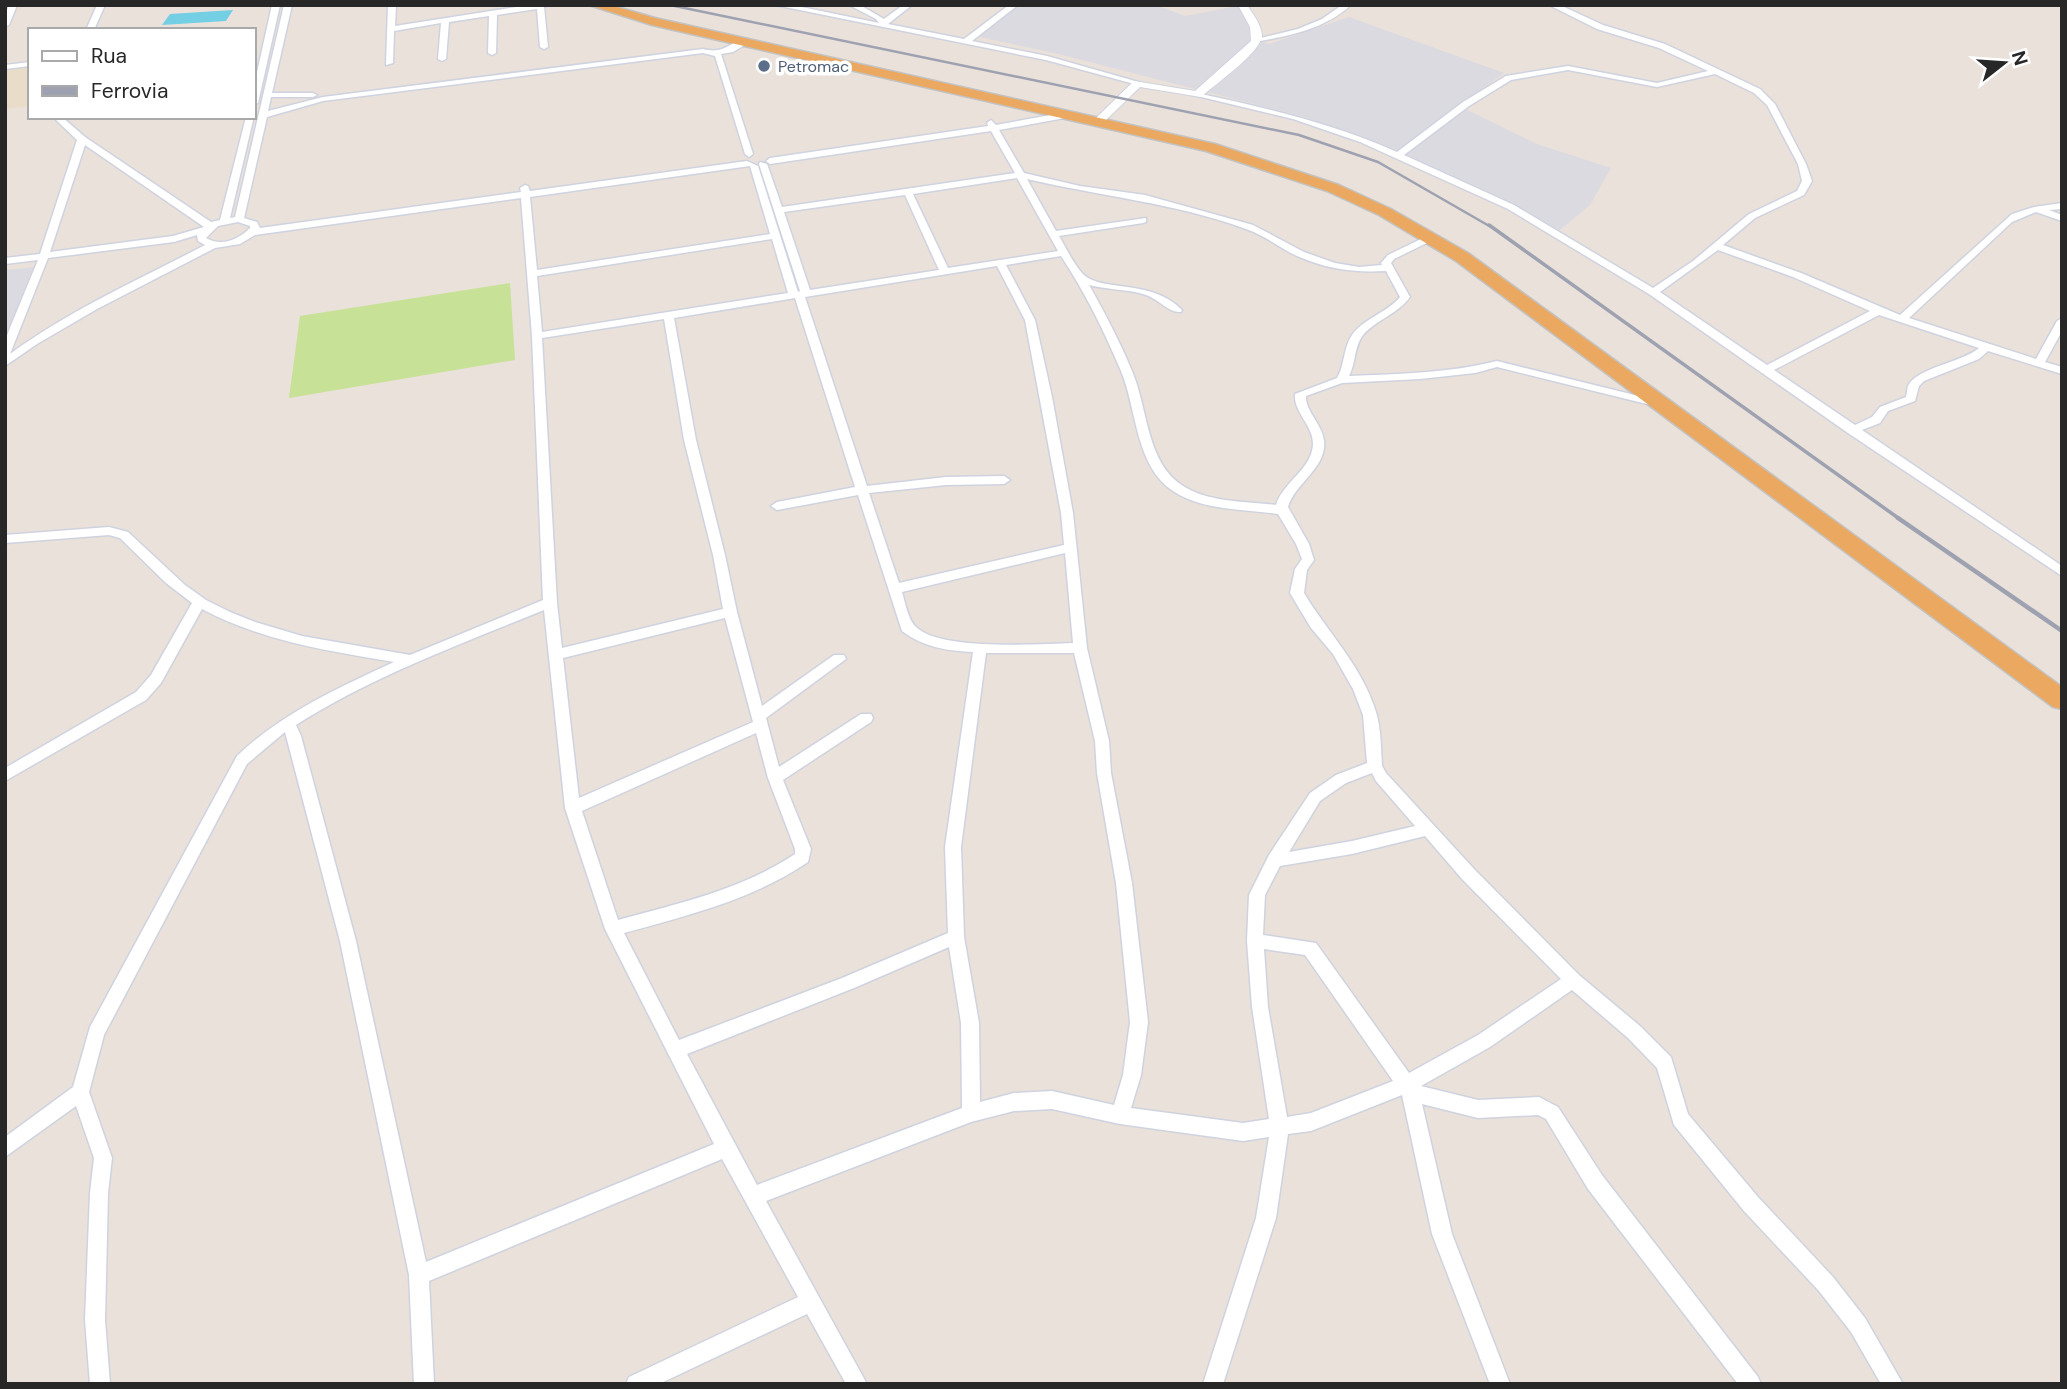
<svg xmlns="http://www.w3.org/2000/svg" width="2067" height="1389" viewBox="0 0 2067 1389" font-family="'DM Sans',sans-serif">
  <rect width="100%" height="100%" fill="#e9e1da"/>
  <!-- industrial -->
  <g fill="#dcdae1">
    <polygon points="1016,5 1156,5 1185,16 1242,5 1255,40 1269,44 1349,17 1504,73 1459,106 1537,144 1611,168 1590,205 1560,230 1402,152 1305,117 1054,53 979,37"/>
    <polygon points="37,267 5,334 5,270"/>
  </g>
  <!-- education -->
  <polygon fill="#e9ddca" points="30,66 30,106 5,109 5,70"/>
  <!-- pitch -->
  <polygon fill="#c7e296" points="510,283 515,360 289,398 300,316"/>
  <!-- water -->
  <polygon fill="#74cee4" points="233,10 226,21 162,25 170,14"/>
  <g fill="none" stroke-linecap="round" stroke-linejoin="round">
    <!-- minor casing -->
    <g stroke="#cfd3df" stroke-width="3">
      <g id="minor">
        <polygon points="9,5 17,5 9,25 5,27 5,15"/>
        <polygon points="97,5 105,5 94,30 86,30"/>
        <polygon points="272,5 280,5 258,103 254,105 254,86"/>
        <path d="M284,5H292L272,93H313L317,95L313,97H271L268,111L323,97L703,49C726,55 730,40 748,39V43L733,52L721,54L753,154L749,157L745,154L715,56L703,53L323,101L267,117L244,218L257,222L260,228L521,192L520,188L525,185L528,186L530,191L747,161L758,166L798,292L800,291L759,164L760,162L767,164L782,207L1015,173L991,131L770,164L766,161L770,158L988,126L987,123L991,120L996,125L1067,112L1071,115L1070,117L999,130L1024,173L1080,186L1145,195L1253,225L1304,252L1335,263L1359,267L1382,265L1381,263L1388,255L1427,236H1433V240L1394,259L1391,263L1410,297C1398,314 1377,319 1363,335C1354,346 1356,363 1349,376C1399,374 1449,373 1497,361L1663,402L1665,404L1659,407L1497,367L1475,373L1420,379L1342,383L1306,396C1305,411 1323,425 1324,441C1327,468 1295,483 1288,507L1309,544L1314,560L1307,570L1304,593C1328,633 1362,666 1376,712C1381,728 1381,749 1382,766L1386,773L1474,869L1579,975L1640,1026L1671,1057L1688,1114L1758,1197L1833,1277L1865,1318L1903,1384H1881L1851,1332L1819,1291L1744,1211L1674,1125L1657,1068L1628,1038L1572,990L1490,1047L1421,1086L1478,1100L1539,1097L1558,1107L1602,1175L1758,1377L1761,1384H1738L1588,1189L1546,1119L1538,1115L1478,1118L1422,1104L1452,1234L1510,1384H1490L1432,1234L1402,1095L1311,1131L1288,1134L1276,1218L1223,1384H1203L1256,1218L1269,1137L1243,1141L1120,1124L1052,1109L1014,1111L971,1122L766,1201L867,1384H846L807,1314L659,1384H626L629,1377L798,1297L722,1159L429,1281L434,1384H414L409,1275L340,941L285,732L247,764L104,1035L89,1092L112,1158L108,1193L105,1320L110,1384H90L85,1320L90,1193L94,1158L76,1106L5,1157V1137L73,1087L90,1027L237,756C282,713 338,688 394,662C328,651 262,641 202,609L161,683L146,700L5,781V768L136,692L151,675L192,603L166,583L120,538L109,535L5,543V535L109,527L128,532L185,585L206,600L230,612L255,622L302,636L410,655L543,600L532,336L521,198L255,235L240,244L215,248L97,309L37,344L5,366V340L38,260L5,264V258L40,254L77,140L53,117H62L85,137L211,222L220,220L246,117L254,116L230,218L235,217ZM85,145L204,227L173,236L50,252ZM750,166L770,234L537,270L530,197ZM1017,178L1058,251L948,268L913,194ZM1027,179C1100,196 1175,203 1246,229C1264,235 1280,248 1297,256C1327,269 1354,273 1386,271L1400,297C1387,313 1364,318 1352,335C1343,348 1345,365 1337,378L1295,394C1293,412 1314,426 1313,445C1311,470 1283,482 1276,505C1245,501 1210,503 1183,486C1146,463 1148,408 1132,371C1120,342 1105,313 1089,285C1108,290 1128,289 1146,295C1158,299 1169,313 1181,312L1182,310C1152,278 1099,293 1082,273C1073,263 1066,248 1059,236L1143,223L1146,222V218L1056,231ZM905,195L939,270L810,290L784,212ZM238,222L250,226V228C238,240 221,247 206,238L218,226ZM197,235L198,241L205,245C140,279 70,310 10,354L48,258L174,242ZM772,239L788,293L542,332L537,276ZM1061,256C1085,292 1104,331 1121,371C1137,409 1135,466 1173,491C1203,511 1244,509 1278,514L1296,544L1302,559L1295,569L1290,593L1311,628L1333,654L1353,689L1363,715L1367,763L1336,775L1310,793L1269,855L1249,895L1247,941L1252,1007L1269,1119L1243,1123L1131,1108L1141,1075L1148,1022L1132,883L1111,773L1109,741L1087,648L1073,513L1052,397L1035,320L1006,265ZM997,266L1025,320L1061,513L1064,545L899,583L869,493L946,485L1004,484L1010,480L1004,476L946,477L867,486L805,297ZM795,298L855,487L777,502L771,506L777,510L858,495L902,631C923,647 948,651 973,652L945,847L948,933L842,978L679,1040L624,933C688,915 752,900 808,862L811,849L783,780L871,722L873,718L871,714H861L779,767L766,718L846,659L844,655H834L762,706L737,612L725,555L696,440L674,318ZM664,319L684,440L713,555L723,609L562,648L557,603L542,338ZM1065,553L1073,643C1038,644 941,651 916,627C908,620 905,602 902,592ZM544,610L565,808L605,929L714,1144L426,1262L356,941L301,736L296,725C371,677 461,644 544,610ZM725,618L753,722L579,798L563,658ZM986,653H1074L1095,741L1097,773L1116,883L1130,1022L1123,1075L1114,1105L1052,1091L1014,1093L980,1102L979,1023L964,937L961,847ZM756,733L768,778L795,849V854C741,890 679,903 618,920L582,811ZM1372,773L1376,781L1415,826L1352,841L1289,852L1320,801L1346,783ZM1425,836L1462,879L1561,979L1478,1035L1409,1073L1316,943L1263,935L1265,895L1280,866L1352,854ZM949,947L961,1023L962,1108L757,1185L687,1054L854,988ZM1264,949L1305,955L1393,1081L1311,1113L1287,1117L1268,1007Z"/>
        <polygon points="388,5 396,5 395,26 529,5 549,5 544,7 548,47 544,49 540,47 537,9 497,15 496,53 492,55 488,53 489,16 449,22 446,59 442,61 438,59 441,23 394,31 393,63 386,65"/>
        <polygon points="775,5 792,5 879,23 876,19 849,5 860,5 884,19 903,5 912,5 888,24 964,39 1009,5 1018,5 972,41 1047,56 1142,83 1138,85 1046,60"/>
        <path d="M1342,5H1351C1323,30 1291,35 1256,42L1252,40L1298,29L1322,19Z"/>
        <path d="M1549,5H1560L1603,25L1665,44L1760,89L1775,104L1806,164L1812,181L1804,195L1755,218L1723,245L1801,273L1900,315L2012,214L2034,207L2062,203V209L2049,210L2062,215V221L2036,212L2012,222L1909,318L2036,359L2057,321L2062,318V331L2045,362L2062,367V374L1988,351L1979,359L1924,381L1919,386L1915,401L1888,411L1880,423L1862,430L2062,566V576L1848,433L1649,294L1508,209L1360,142L1293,119L1193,95L1197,93C1266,108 1332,123 1397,152L1463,102L1506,76L1568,66L1657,83L1708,71L1659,48L1597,29ZM1568,70L1657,87L1715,74L1754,93L1767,105L1798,164L1802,181L1797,191L1749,214L1693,261L1653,288L1514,205L1404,155L1469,106L1511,80ZM1718,250L1793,277L1870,311L1767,365L1660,292ZM1879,315L1979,348C1963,362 1916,368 1908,386C1907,389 1907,393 1906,397L1880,407L1872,417L1855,425L1774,370Z"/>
        <polygon points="30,62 30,66 5,69 5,65"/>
      </g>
    </g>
    <!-- tertiary casing -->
    <g stroke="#cfd3df" stroke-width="2">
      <path id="tertiary" d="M1238,5H1247C1253,14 1261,24 1262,35C1262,52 1214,85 1201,97L1140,87L1103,123H1095V119L1134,81L1195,91L1251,41L1250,27Z"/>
    </g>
    <!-- trunk casing -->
    <g stroke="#c3c3c3" stroke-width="3">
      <polygon id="trunk" points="589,5 610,5 655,18 1215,144 1339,185 1391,209 1468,253 2062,687 2062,709 2053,707 1456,261 1379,215 1327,191 1206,151 652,25"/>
    </g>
    <!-- minor -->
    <use href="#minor" fill="#fff" fill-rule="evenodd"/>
    <!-- tertiary -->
    <use href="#tertiary" fill="#fff" fill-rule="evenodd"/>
    <!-- trunk -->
    <use href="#trunk" fill="#eaa860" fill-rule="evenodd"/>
    <!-- rail-far2 -->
    <polyline stroke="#9da1b0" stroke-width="2.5" points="670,5 1299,135 1378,162 1491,227"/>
    <!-- rail-far1 -->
    <polyline stroke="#9da1b0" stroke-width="3.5" points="1489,225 1901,520"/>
    <!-- rail -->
    <polyline stroke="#9da1b0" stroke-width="4.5" points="1898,518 2062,631"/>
  </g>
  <!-- markers -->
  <circle fill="#5c6f8a" stroke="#fff" stroke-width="2.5" cx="764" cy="66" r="7"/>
  <g text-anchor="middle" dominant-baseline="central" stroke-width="7" stroke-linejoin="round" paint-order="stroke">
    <!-- far-service labels -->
    <g font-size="16" fill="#4e5e75" stroke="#fff" text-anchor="start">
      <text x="778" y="66">Petromac</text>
    </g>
  </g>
  <!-- border -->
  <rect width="2067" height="1389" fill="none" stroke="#272727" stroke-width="14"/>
  <!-- legend -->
  <rect x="28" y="28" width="228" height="91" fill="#ffffff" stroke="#a9a9a9" stroke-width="2"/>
  <rect x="42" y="51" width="35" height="10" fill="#ffffff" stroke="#a9a9a9" stroke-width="2"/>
  <text x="91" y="63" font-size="21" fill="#272727">Rua</text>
  <rect x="42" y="86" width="35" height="10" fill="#9da1b0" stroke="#a9a9a9" stroke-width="2"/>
  <text x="91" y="98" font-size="21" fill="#272727">Ferrovia</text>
  <!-- north arrow -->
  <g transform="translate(2004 63) rotate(73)" stroke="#ffffff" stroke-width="5" paint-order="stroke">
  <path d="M0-5L12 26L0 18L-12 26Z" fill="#272727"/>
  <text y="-10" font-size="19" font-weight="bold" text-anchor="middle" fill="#272727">N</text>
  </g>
</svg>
